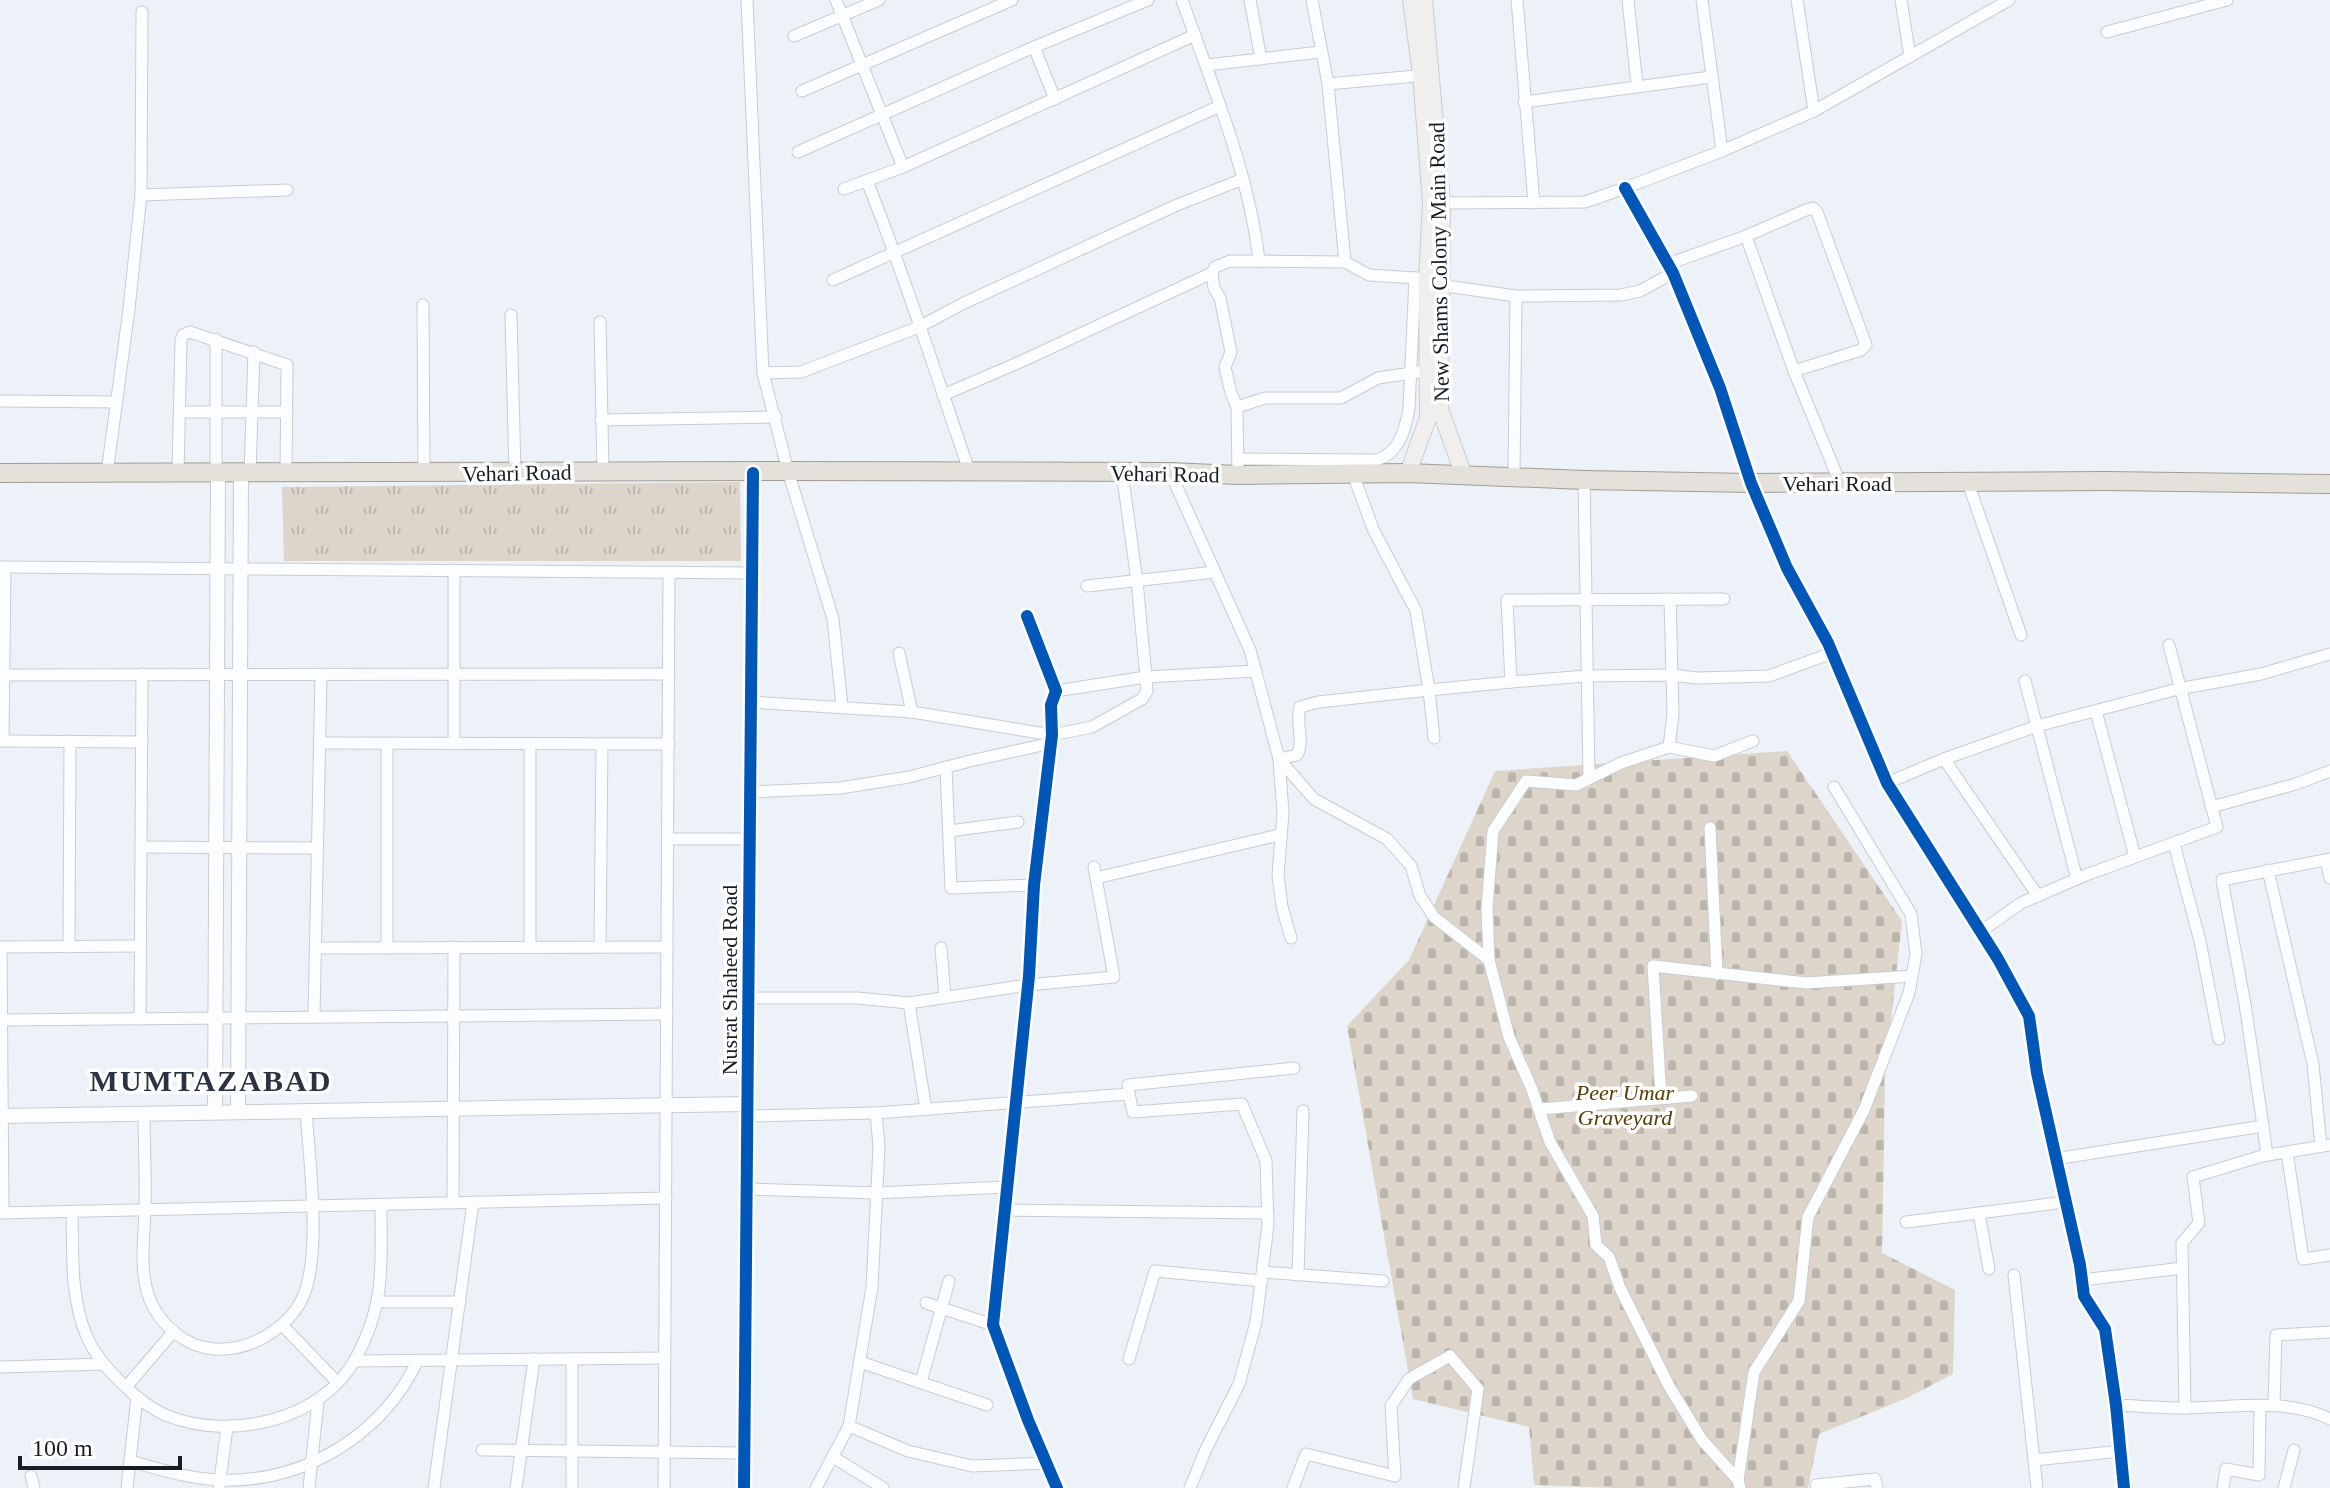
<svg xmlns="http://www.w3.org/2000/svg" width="2330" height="1488" viewBox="0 0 2330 1488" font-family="Georgia,serif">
  <defs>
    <pattern id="cemetery-stones" width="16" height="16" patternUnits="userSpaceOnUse" patternTransform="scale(2)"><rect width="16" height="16" fill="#ddd5ca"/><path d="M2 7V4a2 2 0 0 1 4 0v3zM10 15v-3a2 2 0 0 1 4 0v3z" fill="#bdb6ad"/></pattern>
    <pattern id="park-tufts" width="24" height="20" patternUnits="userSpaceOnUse" patternTransform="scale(2)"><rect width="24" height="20" fill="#ddd5ca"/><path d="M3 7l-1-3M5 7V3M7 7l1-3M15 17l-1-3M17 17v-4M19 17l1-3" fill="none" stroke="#bdb6ad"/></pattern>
  </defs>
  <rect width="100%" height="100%" fill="#edf2f8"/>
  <!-- cemetery -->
  <polygon fill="url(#cemetery-stones)" points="1787,751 1902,921 1885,1074 1882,1253 1955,1290 1953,1374 1907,1398 1819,1434 1808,1488 1614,1488 1534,1485 1529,1427 1413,1399 1347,1026 1409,960 1495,771"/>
  <!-- park -->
  <polygon fill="url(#park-tufts)" points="740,482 741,561 284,561 282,487"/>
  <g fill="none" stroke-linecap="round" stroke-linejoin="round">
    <!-- minor casing -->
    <g stroke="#c8cdd3" stroke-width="13">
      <g id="minor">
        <polyline points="747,0 763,373 788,471 833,619 842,706"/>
        <polyline points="836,0 903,167"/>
        <path d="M1182,0C1212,85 1249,171 1259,261"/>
        <polyline points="1250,0 1261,59"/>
        <polyline points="1312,0 1328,84 1345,262"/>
        <polyline points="1517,0 1534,203"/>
        <polyline points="1628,0 1637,85"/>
        <polyline points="1702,0 1722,151"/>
        <polyline points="1797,0 1814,111"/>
        <polyline points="1901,0 1910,57"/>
        <polyline points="2107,32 2227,0"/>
        <polyline points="794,36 879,0"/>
        <polyline points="1034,47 1055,99"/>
        <polyline points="1207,65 1320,52"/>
        <polyline points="1328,84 1427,75"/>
        <polyline points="802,91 1012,0"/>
        <polyline points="1524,102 1711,77"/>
        <polyline points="798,152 1034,47 1148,0"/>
        <path d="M867,181C905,276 936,375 970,473"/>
        <polyline points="1625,188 1673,273 1720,388 1751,483 1787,568 1828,643 1887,783 1998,959 2029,1016 2037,1073 2080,1265 2084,1296 2105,1329 2116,1405 2124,1488"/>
        <polyline points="844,189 903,167 1195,35"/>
        <polyline points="141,195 287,190"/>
        <polyline points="1435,203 1585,202 1625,188 1722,151 1814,111 2009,0"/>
        <polyline points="1746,236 1794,371 1840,483"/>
        <polyline points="1668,264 1746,236 1806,210 1813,208 1817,212 1866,345 1861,350 1794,371"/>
        <polyline points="833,280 1220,106"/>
        <polyline points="1439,285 1516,296 1621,295 1640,291 1673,273"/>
        <polyline points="423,305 424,474"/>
        <polyline points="511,315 515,473"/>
        <polyline points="600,322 603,471"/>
        <polyline points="763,373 801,372 919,327 964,303 1177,205 1243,179"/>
        <polyline points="943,395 1020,362 1212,273"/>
        <polyline points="0,401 116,402"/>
        <polyline points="1237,407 1265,398 1341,398 1378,378 1432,370"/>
        <polyline points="180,412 287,412"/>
        <polyline points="601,420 776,417"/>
        <path d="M1238,459L1376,460C1399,454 1405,430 1409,409L1415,278"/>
        <polyline points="1170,472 1250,650 1279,759 1283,813 1278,875 1282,907 1291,938"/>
        <polyline points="107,473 129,309 141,195 142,12"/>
        <polyline points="178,473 181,340 183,335 190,332 287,365 286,473"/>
        <polyline points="216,473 216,339"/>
        <polyline points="250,473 254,352"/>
        <polyline points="1353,474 1373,529 1416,611 1429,690 1511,682 1507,600 1724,599"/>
        <polyline points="1238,475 1237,407 1231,393 1225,367 1231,352 1220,298 1214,288 1212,273 1215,267 1230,261 1345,262 1369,275 1431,279"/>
        <polyline points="1514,476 1516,296"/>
        <polyline points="1584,480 1589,778"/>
        <polyline points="1968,483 2021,635"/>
        <polyline points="0,567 752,573"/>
        <polyline points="1087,586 1215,572"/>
        <polyline points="1027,616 1056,691 1051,705 1052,735 1034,885 1029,976 993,1325 1028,1420 1057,1488"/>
        <polyline points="899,653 912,712"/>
        <polyline points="0,675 669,674"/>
        <polyline points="2025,681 2077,879"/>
        <polyline points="1511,682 1586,676 1672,675 1697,678 1769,676 1832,653"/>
        <polyline points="1056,691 1146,677 1256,671"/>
        <polyline points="751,702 912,712 1052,735 1092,727 1142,699 1147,691 1146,677 1137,581 1122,472"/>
        <polyline points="2096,711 2135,857"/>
        <polyline points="0,741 142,742"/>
        <polyline points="3,741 5,567"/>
        <polyline points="320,743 669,744"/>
        <polyline points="454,743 454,570"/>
        <polyline points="530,744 530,947"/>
        <polyline points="1669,747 1673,714 1670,599"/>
        <polyline points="1279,759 1314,799 1387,839 1411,866 1420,896 1434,917 1489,960 1509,1037 1531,1087 1550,1142 1593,1216 1596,1245 1609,1257 1620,1288 1669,1386 1702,1440 1738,1480 1740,1488"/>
        <path d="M1279,759L1297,755C1305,740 1295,723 1300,707L1318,702L1429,690L1434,738"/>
        <polyline points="1944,759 2038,896"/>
        <polyline points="946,767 951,888 1034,885"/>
        <polyline points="1887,783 1944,759 2037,726 2178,689 2261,674 2330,654"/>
        <polyline points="750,792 840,788 909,777 970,761 1051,743"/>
        <polyline points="2211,807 2296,784 2330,771"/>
        <polyline points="1710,828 1717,974"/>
        <polyline points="949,831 1018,822"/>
        <polyline points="668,839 750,839"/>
        <polyline points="2174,844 2200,941 2219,1039"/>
        <polyline points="141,847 318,848"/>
        <polyline points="2326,860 2330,878"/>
        <polyline points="2268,870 2313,1064 2321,1146"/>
        <polyline points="1096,878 1279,835"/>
        <polyline points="1980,932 2021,903 2086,875 2217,827 2169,645"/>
        <polyline points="0,947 141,946"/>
        <polyline points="1,947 3,1213"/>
        <polyline points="69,947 70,741"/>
        <polyline points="600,947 602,744"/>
        <polyline points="316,948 667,947"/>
        <polyline points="387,948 387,743"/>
        <polyline points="941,948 945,997"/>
        <polyline points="1489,960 1487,908 1493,831 1526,781 1576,785 1621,763 1669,747 1714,756 1753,741"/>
        <polyline points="749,998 857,998 909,1003"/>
        <polyline points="314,1017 321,674"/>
        <polyline points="140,1019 142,674"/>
        <polyline points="0,1020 667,1014"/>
        <polyline points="1129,1094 1133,1112 1242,1104 1266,1161 1268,1225 1256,1322 1239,1384 1206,1449 1190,1488"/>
        <polyline points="1661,1097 1653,966 1806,983 1912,976"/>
        <polyline points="1540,1109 1692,1096"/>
        <polyline points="926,1110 909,1003 1027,985 1114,977 1094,867"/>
        <path d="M144,1113C144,1145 146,1178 145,1210C144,1239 139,1272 150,1300C161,1326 186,1347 214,1349C230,1350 247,1346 261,1339C279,1329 294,1317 303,1297C322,1253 309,1159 306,1110"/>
        <polyline points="748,1116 876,1113"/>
        <polyline points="2263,1126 2267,1155"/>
        <polyline points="2287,1152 2303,1259 2330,1255"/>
        <polyline points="2055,1159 2263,1126 2245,1004 2222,880 2330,859"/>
        <polyline points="747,1189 876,1193 1006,1187"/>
        <polyline points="453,1203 454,947"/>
        <polyline points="1004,1210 1268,1213"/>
        <path d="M72,1211C73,1252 70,1298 87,1337C99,1365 140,1405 168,1416C231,1441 323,1420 356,1358C386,1303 381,1264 381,1205"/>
        <polyline points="0,1213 666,1198"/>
        <polyline points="1979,1213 2065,1202"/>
        <polyline points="1906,1222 1979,1213 1989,1269"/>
        <polyline points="1263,1272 1383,1281"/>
        <polyline points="1298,1275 1303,1111"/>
        <polyline points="2014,1275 2037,1488"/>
        <polyline points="2082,1280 2183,1268"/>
        <polyline points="379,1302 460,1302"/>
        <polyline points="926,1303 993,1325"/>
        <polyline points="283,1326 337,1382"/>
        <polyline points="1129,1359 1155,1271 1262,1281"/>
        <polyline points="355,1361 665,1358"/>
        <polyline points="860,1362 987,1405"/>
        <polyline points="0,1367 104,1364"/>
        <polyline points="921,1382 949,1281"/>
        <polyline points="127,1386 174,1331"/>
        <path d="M2116,1405C2139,1406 2162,1408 2184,1408C2233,1408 2285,1397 2330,1419"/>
        <polyline points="2274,1405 2276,1335 2330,1332"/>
        <polyline points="2185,1408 2182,1243 2199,1223 2193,1177 2262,1156 2330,1145"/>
        <polyline points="849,1426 908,1451 972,1466 1046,1463"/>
        <polyline points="482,1450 745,1453"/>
        <polyline points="833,1457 883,1488"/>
        <polyline points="2034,1460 2121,1451"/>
        <path d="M130,1461C159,1469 189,1479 220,1480C303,1483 382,1436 418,1360"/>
        <polyline points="31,1476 34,1488"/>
        <polyline points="1738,1480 1754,1372 1799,1301 1808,1217 1864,1110 1909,993 1916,954 1911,914 1834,787"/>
        <polyline points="1816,1485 1875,1479 1877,1488"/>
        <polyline points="127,1488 137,1397"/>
        <polyline points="219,1488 227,1427"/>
        <polyline points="309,1488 318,1401"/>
        <polyline points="434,1488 473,1202"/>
        <polyline points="516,1488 534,1359"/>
        <polyline points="572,1488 572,1359"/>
        <polyline points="664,1488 669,572"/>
        <polyline points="816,1488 849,1426 872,1287 879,1147 876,1113 1129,1094 1128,1085 1294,1068"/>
        <polyline points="1293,1488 1306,1454 1395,1476 1391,1406 1409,1379 1450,1356 1478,1389 1464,1488"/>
        <polyline points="2223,1488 2226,1469 2259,1475 2260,1406"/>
        <polyline points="2284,1488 2294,1450"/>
      </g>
    </g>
    <!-- tertiary casing -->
    <g stroke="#c8cdd3" stroke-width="16">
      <g id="tertiary">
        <polyline points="238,1111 241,473"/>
        <polyline points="215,1112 218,473"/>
        <polyline points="0,1116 748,1104"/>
        <polyline points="744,1488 753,473"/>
      </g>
    </g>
    <!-- secondary casing -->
    <g stroke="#c8cdd3" stroke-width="18">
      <g id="secondary">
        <polyline points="1424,0 1442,203 1440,409 1463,473"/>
        <polyline points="1408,473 1428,418 1427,278 1431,203 1421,75 1411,0"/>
      </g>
    </g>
    <!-- primary casing -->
    <g stroke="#a19c93" stroke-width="20">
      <polyline id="primary" points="0,473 788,471 1170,472 1238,475 1408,473 1584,480 1751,483 2106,481 2330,484"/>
    </g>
    <!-- minor -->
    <use href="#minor" stroke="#fcfdfe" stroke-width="11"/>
    <!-- tertiary -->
    <use href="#tertiary" stroke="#fcfdfe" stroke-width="14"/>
    <!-- secondary -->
    <use href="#secondary" stroke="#f0efed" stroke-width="16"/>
    <!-- primary -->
    <use href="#primary" stroke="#e4e1db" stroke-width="18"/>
    <!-- cycleway casing -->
    <g stroke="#fff" stroke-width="17">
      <g id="cycleway">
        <polyline points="1625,188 1673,273 1720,388 1751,483 1787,568 1828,643 1887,783 1998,959 2029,1016 2037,1073 2080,1265 2084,1296 2105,1329 2116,1405 2124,1488"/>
        <polyline points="1027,616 1056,691 1051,705 1052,735 1034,885 1029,976 993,1325 1028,1420 1057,1488"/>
        <polyline points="744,1488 753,473"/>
      </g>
    </g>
    <!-- cycleway -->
    <use href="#cycleway" stroke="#0057b8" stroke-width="12"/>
  </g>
  <g text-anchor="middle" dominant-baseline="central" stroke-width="7" stroke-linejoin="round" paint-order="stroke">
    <!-- street labels -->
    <g font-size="22" fill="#181d23" stroke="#fff">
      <text transform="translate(1439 262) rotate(-91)">New Shams Colony Main Road</text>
      <text transform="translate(517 473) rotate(-1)">Vehari Road</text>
      <text transform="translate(1165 474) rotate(1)">Vehari Road</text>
      <text x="1837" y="483">Vehari Road</text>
      <text transform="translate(729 980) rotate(-90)">Nusrat Shaheed Road</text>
    </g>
    <!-- park labels -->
    <g font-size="22" font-style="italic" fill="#593b02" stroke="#fff">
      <text x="1625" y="1092">Peer Umar<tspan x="1625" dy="25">Graveyard</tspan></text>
    </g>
    <!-- district labels -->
    <g font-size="30" font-weight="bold" letter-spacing="2" fill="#293341" stroke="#fff">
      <text x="211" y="1080">MUMTAZABAD</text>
    </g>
  </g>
  <!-- scale -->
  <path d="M20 1456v12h160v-12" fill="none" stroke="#181d23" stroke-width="4"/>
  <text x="32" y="1456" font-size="24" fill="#181d23" stroke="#ffffff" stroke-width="6" paint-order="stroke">100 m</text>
</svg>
